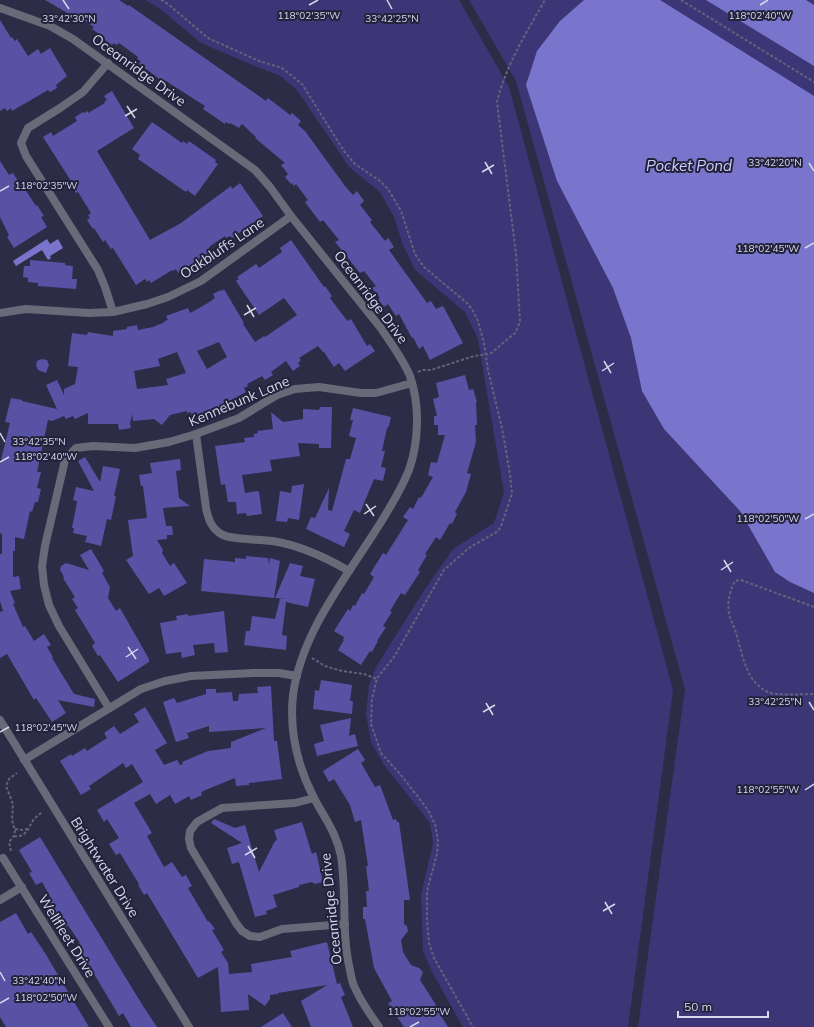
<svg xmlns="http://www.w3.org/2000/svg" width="814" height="1027" viewBox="0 0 814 1027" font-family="Mulish,sans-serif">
  <rect width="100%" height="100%" fill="#2c2c47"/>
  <!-- green -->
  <g fill="#3c3676">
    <polygon points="145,0 459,0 509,87 673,690 628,1027 463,1027 432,972 423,951 421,895 433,843 430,823 384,765 371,742 366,714 369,686 376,667 425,589 453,549 494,523 504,493 478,339 465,312 415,270 403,245 394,217 380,192 349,167 297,90 279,75 257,67 201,43 159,8"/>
    <polygon points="469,0 814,0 814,1027 638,1027 685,689 516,81"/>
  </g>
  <!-- water -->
  <g fill="#7975cc">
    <polygon points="584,0 660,0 814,96 814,593 790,582 775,572 740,511 664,429 642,391 631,338 613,288 557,181 526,85 537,51 560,21"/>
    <polygon points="706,0 806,0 814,5 814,66"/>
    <polygon points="47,239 50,244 58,239 63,248 50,256 51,258 48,260 42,250 16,266 13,261"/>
  </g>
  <!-- building -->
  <g fill="#5852a5" fill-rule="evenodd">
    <polygon points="45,0 119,0 128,6 129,5 266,101 268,98 290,115 292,113 301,121 298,125 305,131 345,186 353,195 357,191 364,201 360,205 372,220 370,222 385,241 388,238 394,247 389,250 427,303 431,301 436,309 443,306 463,343 430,360 423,346 419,349 413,337 412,338 399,314 396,316 388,304 384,307 378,299 380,298 372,288 376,286 364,271 360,273 335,242 339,240 323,220 320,222 305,202 308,200 296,184 294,186 292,183 291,184 285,177 288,174 281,165 285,163 255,138 256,137 242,124 239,128 230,123 229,124 226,122 225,124 203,109 205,106 169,83 166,81 165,83 139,64 141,61 137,59 138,57 119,43 117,45 114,43 112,45 105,40 105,38 92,29 94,27 73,13 71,15"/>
    <polygon points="0,20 11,38 12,37 15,41 17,39 28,56 38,49 41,54 50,48 67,76 56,85 57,88 50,92 48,90 12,111 11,108 7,111 5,108 0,111"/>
    <polygon points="112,91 134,128 97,151 150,240 181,223 231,186 232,189 240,183 263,216 232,238 230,236 226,238 225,236 209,247 212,252 178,273 176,269 173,271 172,270 151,283 149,280 147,282 145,279 136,285 113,248 111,249 105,240 103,242 94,228 93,229 87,220 90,218 88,215 91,213 78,192 76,193 69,182 71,181 43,137 51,132 53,136 77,121 75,117 83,112 84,113 88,111 88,113 105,103 104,102 107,100 104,96"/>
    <polygon points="152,122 182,143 183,141 187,144 189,141 216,160 215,162 218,164 195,196 187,190 186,192 138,159 140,155 132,149"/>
    <polygon points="0,161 9,175 13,173 20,184 21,183 36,206 37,205 44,216 41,217 47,227 14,248 7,237 9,235 0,217"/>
    <path d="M291,240L324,287L325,286L332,296L330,298L345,318L348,321L351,319L367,346L370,344L375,351L345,371L339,363L334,367L324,352H323L318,346L299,358L301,360L298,363L300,366L293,371L286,361L271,372L273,375L265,380L262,376L247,384L248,386L244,388L246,392L209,412L192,416L191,412L187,413V411L170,415L162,425L154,419L133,421L132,414L130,424L131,428L119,430L118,424H88V413L75,419L73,416L66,419L64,416L52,421L48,420L37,472H41L37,488L41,489L38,502H35L32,512L30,511L24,539L15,537V551H13V577L19,576L21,589L10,591L15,603L13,604L23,627L25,626L34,641L44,634L51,645L47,647L53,657L52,658L74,694L95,699L94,707L58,700L66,713L52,722L36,698L34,700L7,654L0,658V612L3,611L0,601V554H2V534L0,533V464L10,423L5,422L11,398L22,400V401L57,409L46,385L57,380L64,395V389L75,384L78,367L68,366L72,333L87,335L88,332L113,336V331L127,329V327L137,325L138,330L153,327L165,322L164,321L168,320L166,316L188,308L190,313L208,303L215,298L213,294L221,290L222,291L224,289L244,323L243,324L255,342L264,336L265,337L297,315L284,298L259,315L236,281L239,279L237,277L256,264L259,268L282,252L280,248ZM219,342L227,357L207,369L197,351ZM177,352L186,373L166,379L168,385L137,389L134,371L160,366L158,359Z"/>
    <polygon points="30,260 65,263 65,265 73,266 72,279 77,279 76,289 38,286 38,283 28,282 28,278 23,277 24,266 30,266"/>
    <polygon points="42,359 47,360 49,365 46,373 38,370 36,365 37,361"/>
    <polygon points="465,375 469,390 473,389 477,402 476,402 477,425 475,425 476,442 467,473 471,474 466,492 455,512 457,514 452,524 450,523 440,540 436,537 425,554 427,555 418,570 420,572 405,595 401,593 390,611 392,612 383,626 386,627 377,641 378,641 372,652 370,651 361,665 338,650 344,640 343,640 344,637 334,631 348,609 350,611 353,605 355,606 362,593 364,594 374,577 370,574 383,553 386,555 408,520 403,517 410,507 413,509 419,497 421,498 433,477 428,475 431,462 437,463 445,435 438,435 438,425 434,425 434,416 437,416 433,399 439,397 436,383"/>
    <polygon points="320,407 332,407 331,448 319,448 319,444 298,443 300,456 270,460 272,471 242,475 245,493 258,491 259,492 262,514 247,516 246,513 237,514 236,502 228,502 225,484 221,485 215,446 245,442 244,438 254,437 254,434 258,433 257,431 273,429 271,412 283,422 303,419 303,409 319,410"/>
    <polygon points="353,408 391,417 389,426 387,428 382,451 385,451 381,467 386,468 383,481 374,479 360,513 354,510 344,531 350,534 344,547 306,529 311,517 315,518 329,488 328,510 332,511 346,459 350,459 356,438 349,436 353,420 350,420"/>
    <polygon points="85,457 100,482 103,466 120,469 114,496 116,496 111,520 107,519 101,546 85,542 87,536 73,533 74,528 72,528 76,507 77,501 73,500 76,487 94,491 78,461"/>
    <polygon points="180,459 181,470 176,471 179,498 190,506 163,508 166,526 172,526 173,535 167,535 167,539 157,540 163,550 162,553 170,566 174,563 187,583 164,596 159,588 149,594 126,560 133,556 128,520 147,518 143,486 141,486 139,475 152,473 150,463"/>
    <polygon points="304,484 299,520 288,518 287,522 276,521 280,491 291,493 292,486"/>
    <polygon points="91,549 104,571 102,573 110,587 108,598 116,611 120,608 149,659 149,662 118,682 100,655 98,656 92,646 95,643 75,610 78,608 72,599 75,597 63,578 64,577 60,570 61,566 66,563 89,570 80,555"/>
    <polygon points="246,556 268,558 269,565 270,558 280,561 274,598 201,591 204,559 235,562 235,558 246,559"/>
    <polygon points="290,563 303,566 300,576 315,579 308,607 286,602 282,635 287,636 286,650 244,645 246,631 250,631 252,616 275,619 280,599 285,599 275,598"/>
    <polygon points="224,611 228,652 215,653 214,643 193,645 195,655 182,658 181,652 166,654 160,623 177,620 176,616 188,614 188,616"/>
    <polygon points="321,680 352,685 350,701 353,701 352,714 313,709 315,690 319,691"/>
    <polygon points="271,686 274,741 277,741 282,779 249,783 249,785 236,786 235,778 203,791 201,793 202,795 191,800 189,796 175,804 170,795 156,804 150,794 134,803 152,833 147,836 164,867 172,862 182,877 186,875 192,886 188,888 208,922 209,921 215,929 212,930 224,950 221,952 228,963 229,974 252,972 251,964 292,957 290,951 327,942 337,984 340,983 345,995 341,997 353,1027 311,1027 301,1001 327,985 278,993 278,994 270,995 270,999 265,1006 248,994 249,1010 221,1012 218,967 198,978 147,893 144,895 138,885 139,884 120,853 116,855 109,844 119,838 107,819 104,822 97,810 143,782 132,764 126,768 123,763 89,786 91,789 81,795 60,761 71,754 72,756 85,748 87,751 107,738 104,733 114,726 120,734 139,722 134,714 145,707 167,743 155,750 164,765 177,760 180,765 183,764 182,762 208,751 231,748 231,742 266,728 209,732 209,726 187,733 189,738 176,742 163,702 174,698 177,703 206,694 206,689 216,689 216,693 232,692 233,701 238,701 239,694 258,693 257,687"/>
    <polygon points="351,718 349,736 355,734 358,746 317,756 314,744 324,741 320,725"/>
    <polygon points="358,749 365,760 361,763 375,787 380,785 393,820 396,819 397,822 399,822 410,900 404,900 404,924 407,926 408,931 401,940 403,952 411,965 419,968 423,972 420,980 436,1005 435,1006 448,1027 404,1027 388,1003 392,1001 374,968 365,919 363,919 363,907 367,907 366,891 369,891 366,866 368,866 361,820 355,822 350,805 334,779 329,782 323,771"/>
    <polygon points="214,819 235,828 245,825 259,872 275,841 277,840 274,830 302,822 312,854 316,852 323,882 315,884 312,882 299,885 299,887 273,895 277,907 266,911 267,914 255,917 239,862 232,864 227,848 242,843 211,823"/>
    <polygon points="40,837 143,1006 157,1027 131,1027 123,1013 119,1016 77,945 80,943 68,925 66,927 63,922 60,923 49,905 51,904 49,899 51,898 42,882 36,885 29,873 32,872 19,850"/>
    <polygon points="16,913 28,934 31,932 45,953 89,1027 6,1027 0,1017 0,922"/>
    <polygon points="283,1013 292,1027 261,1027"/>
  </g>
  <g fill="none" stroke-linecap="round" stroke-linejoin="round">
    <!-- path -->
    <g stroke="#63637b" stroke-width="2" stroke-dasharray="3 2" stroke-linecap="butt">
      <polyline points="161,0 168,4 208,38 259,61 282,68 302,84 344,151 355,164 380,181 388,189 401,211 415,254 424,267 467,303 472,309 478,321 484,343 488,370 502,428 510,474 512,494 501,526 498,531 469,548 444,570 394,657 377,678 372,699 371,724 381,753 401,775 428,810 435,824 438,841 437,854 427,891 427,918 429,943 434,958 473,1027"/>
      <polyline points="681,0 814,82"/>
      <path d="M418,372L423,370H431L474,356L490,354L515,333L518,327L520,321L516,254L497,102C506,65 526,33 545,0"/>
      <path d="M814,607L741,580L735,581C730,590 727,602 729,613C730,620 734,626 736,633C743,655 745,681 768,692C776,696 804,694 814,694"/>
      <polyline points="312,658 325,666 342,671 364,674 377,679"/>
      <polyline points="15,829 22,830 28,829"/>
      <path d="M14,836C27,838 28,827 34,819C36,817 39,815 41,813"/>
      <polyline points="11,851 9,842 14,836 15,831 12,820 13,804 6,786 9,779 17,773"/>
    </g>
    <!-- street -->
    <g stroke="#696a78" stroke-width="8">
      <path d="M0,8L50,26L73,39L255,170L270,187L291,216L380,327C391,343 403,359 410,376C420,405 419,441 409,470C400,492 387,513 374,533C342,583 301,635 293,695C289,732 297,765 314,798C325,819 336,832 341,856C347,894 341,933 350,970C351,976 352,983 355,988C361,1002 370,1014 379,1027"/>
      <polyline points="108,63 83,92 60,108 28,128 21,143 26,156 98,270 105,287 113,312"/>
      <polyline points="0,313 26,309 89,313 113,312 147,304 168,297 201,281 291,216"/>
      <path d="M196,434L206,508C208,518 211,528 221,534C231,540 259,539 272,541C300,545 325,557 349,571"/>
      <polyline points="109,708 59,626 49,605 44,585 42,566 45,546 65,460 76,448 93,446 135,448 169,442 196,434 239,418 277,395 295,389 319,387 361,393 376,393 412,383"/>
      <polyline points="0,720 189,1027"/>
      <polyline points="24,760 141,689 165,681 191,676 254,673 279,673 297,676"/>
      <polyline points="314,798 295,803 222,808 197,822 190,831 189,839 191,848 236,923 242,931 250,936 260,937 282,929 345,924"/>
      <polyline points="3,858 109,1027"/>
      <polyline points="0,900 22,887"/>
    </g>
  </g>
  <!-- ticks -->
  <path fill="none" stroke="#d7d7e9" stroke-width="1.5" d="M63,0L69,9M387,0L392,9M309,5L318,0M760,5L768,0M127,106L135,118M125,116L137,109M485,162L492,174M809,163L814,171M482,172L494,165M0,191L9,186M805,248L814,243M247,305L254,317M244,315L256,308M604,361L611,373M602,371L614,363M0,433L5,442M0,462L9,457M366,504L374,516M364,514L376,506M805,519L814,514M724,560L731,572M721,570L733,562M128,647L136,659M126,657L138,649M809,702L814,710M486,703L493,715M483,712L495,705M0,732L9,727M805,790L814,784M248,846L255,858M245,855L257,848M605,902L612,914M603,911L615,904M0,972L5,981M0,1003L9,998M410,1027L419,1022"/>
  <g text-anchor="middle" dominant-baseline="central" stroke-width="4" stroke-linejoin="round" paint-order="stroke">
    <!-- street labels -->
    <g font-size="14" fill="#d7d7e9" stroke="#23223c">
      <text transform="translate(139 70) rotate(36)">Oceanridge Drive</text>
      <text transform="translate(222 248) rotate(-34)">Oakbluffs Lane</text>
      <text transform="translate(371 297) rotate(53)">Oceanridge Drive</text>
      <text transform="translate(239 401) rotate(-23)">Kennebunk Lane</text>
      <text transform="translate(105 867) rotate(58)">Brightwater Drive</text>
      <text transform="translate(331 909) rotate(-96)">Oceanridge Drive</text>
      <text transform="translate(67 936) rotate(58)">Wellfleet Drive</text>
    </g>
    <!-- water labels -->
    <g font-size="15" font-style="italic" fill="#cdcefd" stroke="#23223c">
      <text x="689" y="165">Pocket Pond</text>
    </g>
  </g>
  <g font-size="10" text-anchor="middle" fill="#d7d7e9" stroke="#23223c" stroke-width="4" stroke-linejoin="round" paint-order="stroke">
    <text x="309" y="19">118°02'35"W</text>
    <text x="760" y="19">118°02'40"W</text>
    <text x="69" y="22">33°42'30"N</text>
    <text x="392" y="22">33°42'25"N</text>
    <text x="775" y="166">33°42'20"N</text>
    <text x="46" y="189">118°02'35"W</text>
    <text x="768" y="252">118°02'45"W</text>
    <text x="39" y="445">33°42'35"N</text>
    <text x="46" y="460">118°02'40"W</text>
    <text x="768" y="522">118°02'50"W</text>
    <text x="775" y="705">33°42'25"N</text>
    <text x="46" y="731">118°02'45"W</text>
    <text x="768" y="793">118°02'55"W</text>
    <text x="39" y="984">33°42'40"N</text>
    <text x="46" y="1001">118°02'50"W</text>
    <text x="419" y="1015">118°02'55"W</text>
  </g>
  <!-- scale -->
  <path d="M678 1011v6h90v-6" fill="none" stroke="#d7d7e9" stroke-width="2"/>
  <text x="684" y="1011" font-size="12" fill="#d7d7e9" stroke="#23223c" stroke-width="3" paint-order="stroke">50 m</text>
</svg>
